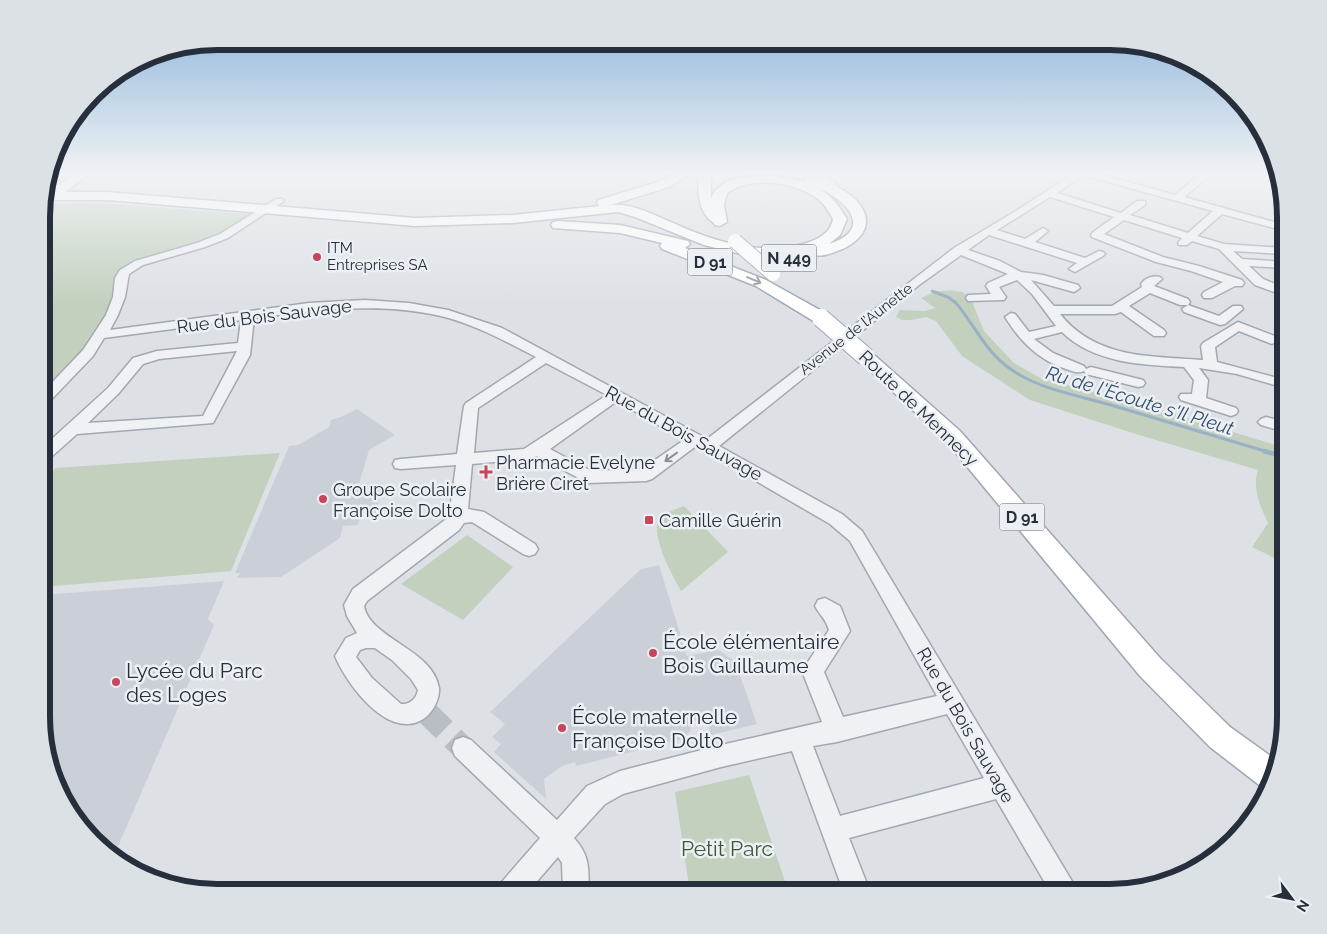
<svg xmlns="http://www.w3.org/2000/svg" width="1327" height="934" viewBox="0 0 1327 934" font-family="Raleway,sans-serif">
  <rect width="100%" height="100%" fill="#dde1e6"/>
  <!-- built -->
  <g fill="#cbd0d8">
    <polygon points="357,409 395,435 369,450 359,484 383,483 376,513 362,514 358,525 343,526 340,538 281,577 237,578 240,573 235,573 289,446 298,445 329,427 331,420 341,417"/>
    <polygon points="659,565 687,656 718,650 735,661 757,724 711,735 707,719 692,721 690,732 679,740 576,766 575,762 562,766 544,779 546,799 494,752 501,744 492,737 505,724 490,712 641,569"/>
    <polygon points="224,581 208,619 214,625 113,858 65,805 43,740 43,595"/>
  </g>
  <!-- green -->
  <g fill="#c3d0be">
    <polygon points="43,203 111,204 260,215 235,231 150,259 124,272 119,297 66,377 43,400"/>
    <path d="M951,290L962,292L974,299L973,304L984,331L1014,363L1042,379L1129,400L1285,448V563L1252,547L1268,523C1260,506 1252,488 1258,470L1139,435L1030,400L962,356L936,321L926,317L911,320H902L896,317L900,310L925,311L935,308L921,298L934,292Z"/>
    <polygon points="280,453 231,571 43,587 43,485 55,468"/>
    <path d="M684,506L728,552L681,591C670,570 652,540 658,516Z"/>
    <polygon points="467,535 513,567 463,620 401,584"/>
    <polygon points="749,775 789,893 690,893 675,792"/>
  </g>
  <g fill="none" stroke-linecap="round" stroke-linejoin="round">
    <!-- stream-far2 -->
    <polyline stroke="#99b0c5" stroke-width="2.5" points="932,291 938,293"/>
    <!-- stream-far1 -->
    <path stroke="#99b0c5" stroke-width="3" d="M934,292L948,297L956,303C973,323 984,348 1005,365C1037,390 1074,394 1111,405C1163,421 1216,436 1268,452"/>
    <!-- stream -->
    <polyline stroke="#99b0c5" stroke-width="4.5" points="1264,451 1285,457"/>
    <!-- minor-tunnel -->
    <polyline stroke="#b9bdc4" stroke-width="24" stroke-dasharray="24 12" stroke-linecap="butt" points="427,713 463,748"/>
    <!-- minor casing -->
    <g stroke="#a3a8b0" stroke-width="3">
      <g id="minor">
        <path d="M806,172C819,172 835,178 840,190L838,192H832L829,187Z"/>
        <path d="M1076,172H1092L1175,195L1203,172H1214L1184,197L1285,225V231L1222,214L1197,236L1224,244L1285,248V254L1233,251L1242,259L1285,262V268L1249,266L1263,279L1285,288V296L1255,285L1219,249L1192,241L1187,245H1179L1178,243L1182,238L1124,220L1104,234L1163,257L1199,266L1242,280L1244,283L1242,286H1235L1212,298H1204L1202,295L1204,292L1223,282L1191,271L1156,262L1092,237L1091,235L1092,233L1114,217L1050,197L997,230L1025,239L1043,228L1048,231L1035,242L1085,258L1099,251L1103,252L1105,254L1103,256L1075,272L1069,269L1077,263L989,235L968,250L1000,261L1021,272L1043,275L1078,285L1080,288L1074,292L1031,280L1054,306H1112L1142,287L1141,284C1145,278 1153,275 1160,277L1162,279L1154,286L1188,299L1190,302L1188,305H1180L1150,293L1129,306L1164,330L1166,333L1164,336H1154L1121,312L1115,314H1060C1096,359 1150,356 1203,360L1201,346L1203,343L1238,322L1277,337L1279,340L1272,344L1239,331L1215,347L1217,362L1285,380V388L1237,374L1199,368L1208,380L1206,398L1236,408L1238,411L1236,414L1231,416L1181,400L1179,397L1181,394H1192L1194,380L1184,367C1143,365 1093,363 1062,332L1034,339L1053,353L1084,366L1086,369L1091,367L1143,380L1145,383L1143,386L1138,387L1086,374L1084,371C1078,374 1072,371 1066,369C1038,360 1020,341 1005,317L1011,313L1015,314L1029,332L1056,326L1032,294L1017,280L999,287L1006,297L1004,300L968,301L966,298L968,295L991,294L986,286L988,283L1008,274L961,255L919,285L719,446L842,514L862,531L1079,893H1051L996,799L849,838L869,889L868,893H844L792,751L721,767L623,794L605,804L574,838C591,857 588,869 589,893H563L562,863L558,857L527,893H496L500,884L540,838L455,756L452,748L455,740L463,737L471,740L557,820L587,786L620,771L721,745L822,722L802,671L829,630C825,617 820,616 815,606L818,600L825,598L840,606L850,631L824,672L843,717L937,696L850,541L830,524L696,446L652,479L646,481L588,483L537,456L527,459L472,464L468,509L484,512L535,544L538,549L535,554L529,556L523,554L472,522L464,523L459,530L367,601L364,606C370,639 433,649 439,688C440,698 434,710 427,716C392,746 347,685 335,656L346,638L357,633L347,616L344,605L353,589L449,517L456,465L401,469L395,468L393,464L395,460L401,459L457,454L464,406L466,403L536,357C507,342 478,326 445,317C382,301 317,310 254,318L250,355L213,423L77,434L50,458L43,459V447L108,388L133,358L157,351L238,343L241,320L104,338L93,356L48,403L43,404V392L83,350L93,335L106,315L113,297L115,278L120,270L135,261L197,243L220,234L276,199H282L284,201L228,238L205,247L143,265L129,274L125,297L118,315L110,330L309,303L365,300L409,303L448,310L502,328L707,439L954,248L1016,211ZM1083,175L1213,211L1188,233L1130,215L1145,205V201H1137L1121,213L1057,193ZM237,351L203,416L88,423L118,394L143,364L159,359ZM546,363L607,395L524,449L474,453L478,408ZM617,401L684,440L642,469L591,471L550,449ZM366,648H375L392,660L411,679L418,690C416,699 410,705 401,704L372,678L356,657L360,650ZM947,714L984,778L840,816L813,746L837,742Z"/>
        <polygon points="1188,305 1219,316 1233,306 1241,306 1243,309 1225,324 1220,325 1184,312 1182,309"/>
        <polygon points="1266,417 1285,422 1285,432 1261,425 1258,422 1261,419"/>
      </g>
    </g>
    <!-- major casing -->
    <g stroke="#9da6b1" stroke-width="3">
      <g id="major">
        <path d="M78,172H92L65,192H108L415,218L513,215L599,206L597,203L598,200L661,181L678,172H693L669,187L611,205C632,203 654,215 673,223C713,241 758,256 803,244C817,240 830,234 833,219C829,212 826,206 819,200C797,182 752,175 727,193L724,205L727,222L720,226L715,225C712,220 710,221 707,217C697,204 698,187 699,172H711V199C720,168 784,174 806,183L805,181L807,178C813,177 819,180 825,182C846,189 877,209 862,234C857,241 848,247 840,250C832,253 823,257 814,255L812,252L813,250L779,257L744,255L704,245L635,217L618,212L513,223L415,226L108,200H43V192H48ZM813,186C842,196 878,228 829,244L840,235L847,219C838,204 829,192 813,186Z"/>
        <polygon points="558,221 620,225 688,241 690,244 685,248 766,280 827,314 829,318 827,322 815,322 756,286 662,249 660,246 662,243 620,233 553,228 551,225 553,222"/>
        <polygon points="866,352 872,353 960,431 1160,658 1230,727 1279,762 1276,774 1267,791 1210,747 1140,676 946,441 860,361 857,357 860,353"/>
      </g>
    </g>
    <!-- minor -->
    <use href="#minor" fill="#eff1f5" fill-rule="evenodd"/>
    <!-- major -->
    <use href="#major" fill="#fff" fill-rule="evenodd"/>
    <!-- major-bridge-far1 casing -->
    <g stroke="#9da6b1" stroke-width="16" stroke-linecap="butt">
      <polyline id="major-bridge-far1" points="735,241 773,274"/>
    </g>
    <!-- major-bridge casing -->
    <g stroke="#9da6b1" stroke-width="20" stroke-linecap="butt">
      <polyline id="major-bridge" points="821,318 866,357"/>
    </g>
    <!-- major-bridge-far1 -->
    <use href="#major-bridge-far1" stroke="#fff" stroke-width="14"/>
    <!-- major-bridge -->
    <use href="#major-bridge" stroke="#fff" stroke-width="18"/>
  </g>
  <!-- one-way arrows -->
  <defs><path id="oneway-shaft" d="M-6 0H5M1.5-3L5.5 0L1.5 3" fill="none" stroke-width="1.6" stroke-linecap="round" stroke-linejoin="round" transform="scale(1.25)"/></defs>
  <use stroke="#93979e" href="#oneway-shaft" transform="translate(754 280) rotate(23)"/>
  <use stroke="#8b9098" href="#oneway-shaft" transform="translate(671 457) rotate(144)"/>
  <!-- sky -->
  <linearGradient id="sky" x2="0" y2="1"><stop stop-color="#88b2da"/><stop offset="0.57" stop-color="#f0f2f4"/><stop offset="1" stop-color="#f0f2f4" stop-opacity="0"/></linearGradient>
  <rect width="1327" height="303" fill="url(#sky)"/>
  <!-- markers -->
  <g fill="#c8465d" stroke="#ecf0f4" stroke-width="2">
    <circle cx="317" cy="257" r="5"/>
    <path d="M483.5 464.5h5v5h5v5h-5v5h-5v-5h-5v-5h5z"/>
    <circle cx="323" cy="499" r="5"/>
    <rect x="644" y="515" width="10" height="10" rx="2.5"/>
    <circle cx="653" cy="653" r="5"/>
    <circle cx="116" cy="682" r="5"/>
    <circle cx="562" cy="728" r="5"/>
  </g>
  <g text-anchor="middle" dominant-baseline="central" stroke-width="5" stroke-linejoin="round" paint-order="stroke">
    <!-- far-poi labels -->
    <g font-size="15" fill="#272f3c" stroke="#ecf0f4" text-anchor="start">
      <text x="327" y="248">ITM<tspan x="327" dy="17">Entreprises SA</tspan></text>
    </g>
    <!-- far-street labels -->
    <g font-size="15" fill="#272f3c" stroke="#ecf0f4">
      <text transform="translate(856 329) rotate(-38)">Avenue de l’Aunette</text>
    </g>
    <!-- shield labels -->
    <g fill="#ecf0f4" stroke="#626973" stroke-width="1">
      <rect x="761.5" y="244.5" width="55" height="27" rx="4"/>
      <rect x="687.5" y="248.5" width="45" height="27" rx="4"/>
      <rect x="999.5" y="503.5" width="45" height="27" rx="4"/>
    </g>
    <g font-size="16" font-weight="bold" fill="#272f3c">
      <text x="789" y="258">N 449</text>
      <text x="710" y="262">D 91</text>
      <text x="1022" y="517">D 91</text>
    </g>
    <!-- street labels -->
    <g font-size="18" fill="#272f3c" stroke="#ecf0f4">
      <text transform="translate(264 316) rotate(-7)">Rue du Bois Sauvage</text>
      <text transform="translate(919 408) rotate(44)">Route de Mennecy</text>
      <text transform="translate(684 433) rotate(29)">Rue du Bois Sauvage</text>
      <text transform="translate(966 725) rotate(60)">Rue du Bois Sauvage</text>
    </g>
    <!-- poi labels -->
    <g font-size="18" fill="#272f3c" stroke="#ecf0f4" text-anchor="start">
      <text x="496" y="462">Pharmacie Evelyne<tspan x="496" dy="21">Brière Ciret</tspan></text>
      <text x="333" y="489">Groupe Scolaire<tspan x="333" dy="21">Françoise Dolto</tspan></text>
      <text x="659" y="520">Camille Guérin</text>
    </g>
    <!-- water labels -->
    <g font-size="19" font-style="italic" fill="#334f6e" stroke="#ecf0f4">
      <text transform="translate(1140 400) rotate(17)">Ru de l'Écoute s'Il Pleut</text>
    </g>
    <!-- near-poi labels -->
    <g font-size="21" fill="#272f3c" stroke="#ecf0f4" text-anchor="start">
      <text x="663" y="641">École élémentaire<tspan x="663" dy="24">Bois Guillaume</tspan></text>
      <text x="126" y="670">Lycée du Parc<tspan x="126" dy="24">des Loges</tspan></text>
      <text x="572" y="716">École maternelle<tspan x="572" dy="24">Françoise Dolto</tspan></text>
    </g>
    <!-- near-park labels -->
    <g font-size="21" fill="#3c5735" stroke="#ecf0f4">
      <text x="727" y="848">Petit Parc</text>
    </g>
  </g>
  <!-- crop -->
  <path d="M0 0H1327V934H0ZM217 50H1110A167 167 0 0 1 1277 217V717A167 167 0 0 1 1110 884H217A167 167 0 0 1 50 717V217A167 167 0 0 1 217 50Z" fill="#dce1e5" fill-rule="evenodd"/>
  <path fill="none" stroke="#272f3c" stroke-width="6" d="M217 50H1110A167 167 0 0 1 1277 217V717A167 167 0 0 1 1110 884H217A167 167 0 0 1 50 717V217A167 167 0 0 1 217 50Z"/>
  <!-- north arrow -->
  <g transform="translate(1292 899) rotate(122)" stroke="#ecf0f4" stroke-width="4" paint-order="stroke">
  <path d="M0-4L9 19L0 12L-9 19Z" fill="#272f3c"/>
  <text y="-8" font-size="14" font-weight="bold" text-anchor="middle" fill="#272f3c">N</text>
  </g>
</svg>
